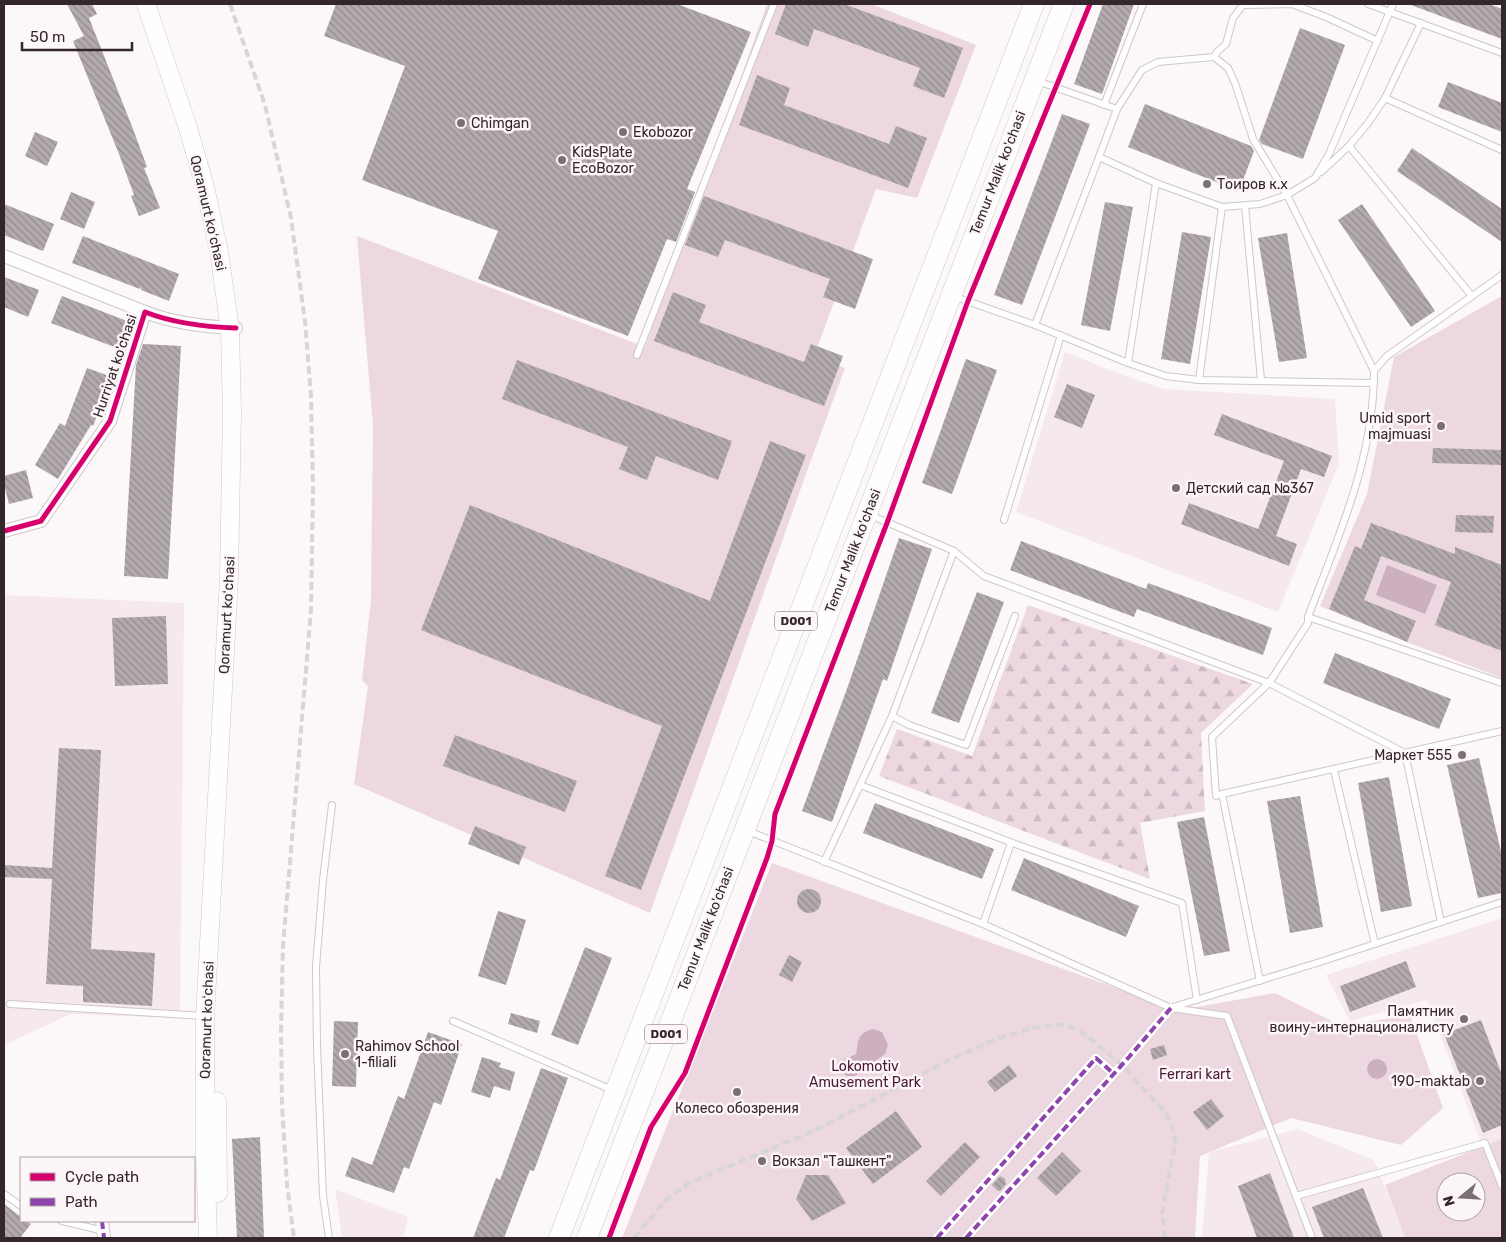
<svg xmlns="http://www.w3.org/2000/svg" width="1506" height="1242" viewBox="0 0 1506 1242" font-family="Rubik,sans-serif">
  <defs>
    <pattern id="forest-firs" width="22" height="20" patternUnits="userSpaceOnUse" patternTransform="scale(1.25)"><rect width="22" height="20" fill="#edd8e2"/><path d="M5 1l3.5 6h-7zM16 11l3.5 6h-7z" fill="#ccb9c2"/></pattern>
    <pattern id="building-back-hatch" width="6" height="6" patternUnits="userSpaceOnUse" patternTransform="scale(1.25)"><rect width="6" height="6" fill="#b2aaae"/><path d="M-1 5l2 2M0 0l6 6M5-1l2 2" fill="none" stroke="#918a8e"/></pattern>
  </defs>
  <rect width="100%" height="100%" fill="#fcf7f9"/>
  <!-- built -->
  <g fill="#f5e9ee">
    <polygon points="1065,352 1120,374 1164,389 1335,399 1339,464 1278,612 1016,512"/>
    <polygon points="4,595 184,603 180,1018 71,1014 4,1045"/>
    <polygon points="1502,918 1502,1140 1483,1148 1427,1000 1350,1021 1326,975"/>
    <polygon points="1298,1129 1374,1160 1405,1238 1202,1238 1209,1153 1213,1151"/>
    <polygon points="335,1189 408,1217 403,1238 342,1238"/>
  </g>
  <!-- green -->
  <g fill="#edd8e2" fill-rule="evenodd">
    <polygon points="767,4 871,4 976,45 917,198 876,189 814,356 845,368 807,471 650,913 354,784 368,686 362,680 371,600 373,426 357,236 645,347"/>
    <polygon points="1502,296 1502,678 1407,642 1320,606 1367,494 1394,357"/>
    <polygon points="772,863 1171,1008 1191,1008 1275,993 1342,1026 1410,1015 1443,1108 1401,1145 1291,1118 1200,1156 1195,1238 622,1238"/>
    <path d="M1502,1139V1238H1405L1385,1185ZM1446,1182H1476V1212H1446Z"/>
  </g>
  <!-- forest -->
  <polygon fill="url(#forest-firs)" points="1028,605 1253,684 1201,733 1205,811 1140,823 1150,879 879,776 897,729 972,756"/>
  <!-- water -->
  <g fill="#cdb0be">
    <polygon points="1387,565 1437,585 1425,614 1376,595"/>
    <path d="M873,1029L882,1032L888,1045L885,1054L855,1076H846L842,1069L843,1060L856,1054C859,1040 856,1034 873,1029Z"/>
    <circle cx="1377" cy="1069" r="10"/>
  </g>
  <!-- building -->
  <g fill="url(#building-back-hatch)">
    <polygon points="67,4 92,4 97,14 89,18 133,129 147,167 144,168 160,208 139,216 131,196 134,195 119,154 73,41 84,36"/>
    <polygon points="336,4 677,4 751,32 687,189 695,192 676,242 667,239 628,336 478,279 498,231 362,180 405,66 324,36"/>
    <polygon points="786,4 844,4 963,48 944,98 913,86 920,68 814,29 808,47 775,34"/>
    <polygon points="1103,4 1134,4 1102,94 1074,84"/>
    <polygon points="1411,4 1489,4 1502,9 1502,39 1411,5"/>
    <polygon points="1300,28 1345,45 1303,159 1262,144 1259,140"/>
    <polygon points="757,75 790,88 784,105 889,144 896,126 927,138 908,188 739,125"/>
    <polygon points="1448,82 1502,103 1502,132 1438,107"/>
    <polygon points="1145,104 1251,146 1254,151 1239,191 1128,147"/>
    <polygon points="1062,114 1090,124 1022,305 994,295"/>
    <polygon points="35,132 58,142 47,166 25,156"/>
    <polygon points="1412,148 1502,209 1502,242 1397,171"/>
    <polygon points="71,192 95,202 84,229 60,219"/>
    <polygon points="704,196 873,259 855,309 823,297 830,279 725,240 718,257 685,245"/>
    <polygon points="1105,202 1133,207 1110,331 1081,325"/>
    <polygon points="4,204 54,224 43,251 4,235"/>
    <polygon points="1362,204 1435,311 1411,327 1338,220"/>
    <polygon points="1182,232 1211,237 1190,364 1161,359"/>
    <polygon points="1287,233 1307,358 1279,362 1258,238"/>
    <polygon points="83,236 179,274 169,301 141,290 141,286 140,289 72,263"/>
    <polygon points="4,277 39,290 28,317 4,307"/>
    <polygon points="673,292 706,305 699,322 804,362 811,344 843,356 824,406 654,341"/>
    <polygon points="62,296 127,321 117,348 51,323"/>
    <polygon points="143,344 181,346 168,579 124,576 136,365"/>
    <polygon points="966,359 997,370 952,494 922,483"/>
    <polygon points="517,360 732,441 718,480 656,456 647,480 619,469 628,447 502,399"/>
    <polygon points="87,368 112,377 93,426 91,425 58,479 35,465 60,423 65,426"/>
    <polygon points="1067,384 1095,395 1082,428 1054,417"/>
    <polygon points="1222,414 1332,456 1324,477 1301,469 1276,536 1297,544 1289,566 1181,524 1189,503 1258,529 1284,461 1214,435"/>
    <polygon points="770,441 806,455 641,890 605,876 662,726 421,630 470,505 710,601"/>
    <polygon points="1433,448 1502,450 1502,465 1432,463"/>
    <polygon points="26,470 33,498 9,504 4,484 4,476"/>
    <polygon points="1456,515 1494,516 1493,533 1455,532"/>
    <polygon points="1371,523 1455,554 1455,547 1502,565 1502,651 1435,625 1451,582 1381,556 1364,600 1416,621 1407,642 1329,609 1355,546 1361,549"/>
    <polygon points="899,538 932,549 887,681 883,679 832,822 802,811 848,686"/>
    <polygon points="1021,541 1146,589 1148,583 1272,628 1263,655 1137,609 1134,617 1010,570"/>
    <polygon points="977,592 1004,602 959,723 931,713"/>
    <polygon points="166,616 168,684 115,686 112,618"/>
    <polygon points="1335,653 1451,699 1439,729 1323,683"/>
    <polygon points="455,735 577,781 565,812 443,766"/>
    <polygon points="59,748 101,750 91,949 155,953 152,1006 83,1002 83,986 46,984 52,879 4,877 4,865 52,868"/>
    <polygon points="1479,758 1502,856 1502,893 1478,898 1447,765"/>
    <polygon points="1389,777 1412,906 1381,912 1358,783"/>
    <polygon points="1300,796 1323,927 1290,933 1267,801"/>
    <polygon points="875,803 994,849 982,879 863,833"/>
    <polygon points="1204,817 1230,951 1204,956 1177,822"/>
    <polygon points="475,826 526,847 519,865 468,844"/>
    <polygon points="1024,858 1139,906 1126,937 1011,890"/>
    <circle cx="809" cy="901" r="12"/>
    <polygon points="498,911 526,920 506,985 478,976"/>
    <polygon points="585,947 612,958 578,1045 551,1035"/>
    <polygon points="789,955 802,962 792,982 779,975"/>
    <polygon points="1406,961 1416,987 1350,1012 1340,986"/>
    <polygon points="511,1013 540,1021 537,1033 508,1024"/>
    <polygon points="1481,1020 1502,1075 1502,1125 1483,1133 1444,1034"/>
    <polygon points="334,1021 358,1022 356,1087 332,1086"/>
    <polygon points="428,1032 462,1044 441,1105 434,1102 409,1169 404,1167 394,1193 345,1176 352,1157 372,1165 398,1096 404,1099"/>
    <polygon points="1164,1045 1167,1055 1153,1060 1150,1049"/>
    <polygon points="482,1057 501,1063 499,1067 515,1072 510,1091 494,1086 490,1098 471,1092"/>
    <polygon points="1009,1065 1017,1076 995,1092 987,1082"/>
    <polygon points="541,1068 568,1078 534,1171 530,1170 504,1238 473,1238 496,1178 500,1180"/>
    <polygon points="1211,1099 1224,1116 1207,1130 1193,1112"/>
    <polygon points="896,1111 922,1147 873,1184 846,1148"/>
    <polygon points="260,1137 264,1238 237,1238 232,1139"/>
    <polygon points="965,1142 980,1157 941,1196 926,1181"/>
    <polygon points="1062,1152 1081,1171 1056,1196 1037,1178"/>
    <polygon points="1270,1173 1294,1238 1257,1238 1238,1186"/>
    <polygon points="806,1175 828,1175 846,1203 812,1221 796,1199"/>
    <polygon points="1000,1176 1005,1179 1006,1184 1000,1191 998,1191 992,1185"/>
    <polygon points="1363,1188 1383,1238 1324,1238 1312,1207"/>
    <polygon points="4,1204 21,1217 21,1221 26,1221 31,1224 20,1238 4,1238"/>
  </g>
  <g fill="none" stroke-linecap="round" stroke-linejoin="round">
    <!-- service casing -->
    <g stroke="#cfc7cb" stroke-width="8">
      <g id="service">
        <polyline points="1368,4 1502,53"/>
        <polyline points="1037,81 1117,109 1099,157"/>
        <polyline points="1385,98 1502,150"/>
        <polyline points="1104,105 1143,4"/>
        <polyline points="1117,109 1142,70 1158,62 1214,57"/>
        <polyline points="1349,146 1368,123 1385,98 1421,23"/>
        <polyline points="1321,172 1349,146 1471,295"/>
        <polyline points="1245,206 1261,380"/>
        <polyline points="953,296 1035,325 1128,363 1166,376 1199,380 1374,383"/>
        <polyline points="1035,325 1099,157 1156,183 1222,207 1260,204 1287,195 1315,178 1329,154 1393,4"/>
        <polyline points="637,355 774,4"/>
        <polyline points="1128,363 1156,183"/>
        <polyline points="1374,371 1387,356 1502,275"/>
        <polyline points="1199,380 1222,207"/>
        <polyline points="870,515 954,551 984,576 1269,683 1405,753 1441,922"/>
        <polyline points="1004,520 1061,335"/>
        <polyline points="954,551 892,716 909,725 966,745 1015,616"/>
        <polyline points="1308,617 1502,683"/>
        <polyline points="1334,770 1375,944"/>
        <polyline points="860,785 892,716"/>
        <polyline points="1222,794 1502,731"/>
        <polyline points="748,831 983,924 1171,1008 1227,1016 1312,1238"/>
        <polyline points="824,862 860,785 1018,845 1182,903 1197,1000"/>
        <polyline points="983,924 1011,843"/>
        <path d="M1260,981L1222,794L1216,796L1212,737L1269,683L1308,623V617C1338,537 1374,459 1374,371L1287,195L1253,139L1235,83L1228,68L1214,57L1218,51L1226,44L1233,18L1243,5L1292,4L1326,17L1378,41"/>
        <polyline points="10,1004 204,1016"/>
        <polyline points="1173,1007 1320,962 1502,902"/>
        <polyline points="453,1021 612,1090"/>
        <polyline points="4,1194 21,1206"/>
        <polyline points="1296,1196 1485,1143 1502,1186"/>
        <polyline points="62,1221 104,1231"/>
        <polyline points="329,1238 323,1196 317,1046 316,967 323,880 332,805"/>
      </g>
    </g>
    <!-- pedestrian casing -->
    <g stroke="#cfc7cb" stroke-width="10">
      <g id="pedestrian">
        <polyline points="937,1238 1096,1058 1114,1074"/>
        <polyline points="966,1238 1129,1057 1171,1008"/>
      </g>
    </g>
    <!-- minor casing -->
    <g stroke="#cfc7cb" stroke-width="14">
      <g id="minor">
        <polyline points="4,256 145,312"/>
        <path d="M4,531L41,521L110,421L145,312C173,323 207,327 236,328"/>
        <polyline points="102,1221 104,1238"/>
      </g>
    </g>
    <!-- secondary casing -->
    <g stroke="#cfc7cb" stroke-width="19">
      <g id="secondary">
        <polyline points="146,4 188,128 205,187 219,252 230,330 232,412 229,578 205,1017 205,1153 208,1238"/>
        <polyline points="217,1101 218,1193"/>
      </g>
    </g>
    <!-- trunk casing -->
    <g stroke="#cfc7cb" stroke-width="21">
      <g id="trunk">
        <polyline points="559,1238 1034,4"/>
        <polyline points="587,1238 1064,4"/>
      </g>
    </g>
    <!-- service -->
    <use href="#service" stroke="#fffefe" stroke-width="6"/>
    <!-- pedestrian -->
    <use href="#pedestrian" stroke="#fffefe" stroke-width="9"/>
    <!-- minor -->
    <use href="#minor" stroke="#fffefe" stroke-width="12"/>
    <!-- secondary -->
    <use href="#secondary" stroke="#fffefe" stroke-width="18"/>
    <!-- trunk -->
    <use href="#trunk" stroke="#fffefe" stroke-width="20"/>
    <!-- rail -->
    <g stroke="#d7d5d6" stroke-width="4" stroke-dasharray="8 4" stroke-linecap="butt">
      <polyline points="230,4 265,105 291,218 305,321 311,396 313,489 311,610 283,946 281,1030 282,1105 287,1185 294,1238"/>
      <polyline points="634,1238 666,1200 689,1183 818,1129 947,1061 999,1038 1028,1029 1059,1024 1071,1027 1086,1035 1122,1065 1166,1113 1173,1129 1175,1143 1162,1213 1165,1238"/>
    </g>
    <!-- quiet -->
    <g stroke="#8e44ad" stroke-width="4" stroke-dasharray="8 4" stroke-linecap="butt">
      <polyline points="102,1221 104,1238"/>
      <polyline points="937,1238 1096,1058 1114,1074"/>
      <polyline points="966,1238 1129,1057 1171,1008"/>
    </g>
    <!-- cycleway casing -->
    <g stroke="#fdf6f9" stroke-width="8">
      <g id="cycleway">
        <path d="M4,531L41,521L110,421L145,312C173,323 207,327 236,328"/>
        <polyline points="609,1238 651,1127 685,1073 767,858 772,841 775,814 887,523 968,301 1090,4"/>
      </g>
    </g>
    <!-- cycleway -->
    <use href="#cycleway" stroke="#d6006c" stroke-width="5"/>
  </g>
  <!-- markers -->
  <g fill="#796f74" stroke="#fdf6f9" stroke-width="2">
    <circle cx="461" cy="123" r="5"/>
    <circle cx="623" cy="132" r="5"/>
    <circle cx="562" cy="160" r="5"/>
    <circle cx="1207" cy="184" r="5"/>
    <circle cx="1441" cy="426" r="5"/>
    <circle cx="1176" cy="488" r="5"/>
    <circle cx="1462" cy="755" r="5"/>
    <circle cx="1464" cy="1019" r="5"/>
    <circle cx="345" cy="1054" r="5"/>
    <circle cx="1480" cy="1081" r="5"/>
    <circle cx="737" cy="1092" r="5"/>
    <circle cx="762" cy="1161" r="5"/>
  </g>
  <g text-anchor="middle" dominant-baseline="central" stroke-width="5" stroke-linejoin="round" paint-order="stroke">
    <!-- shield labels -->
    <g fill="#fdf6f9" stroke="#70646a" stroke-width="1">
      <rect x="775" y="611.5" width="42" height="19" rx="4"/>
      <rect x="645" y="1024.5" width="42" height="19" rx="4"/>
    </g>
    <g font-size="12" font-weight="bold" fill="#33262c">
      <text x="796" y="621">D001</text>
      <text x="666" y="1034">D001</text>
    </g>
    <!-- poi labels -->
    <g font-size="14" fill="#33262c" stroke="#fdf6f9" text-anchor="start">
      <text x="471" y="123">Chimgan</text>
      <text x="633" y="132">Ekobozor</text>
      <text x="572" y="152">KidsPlate<tspan x="572" dy="16">EcoBozor</tspan></text>
      <text x="1217" y="184">Тоиров к.х</text>
      <text x="1431" y="418" text-anchor="end">Umid sport<tspan x="1431" dy="16">majmuasi</tspan></text>
      <text x="1186" y="488">Детский сад №367</text>
      <text x="1452" y="755" text-anchor="end">Маркет 555</text>
      <text x="1454" y="1011" text-anchor="end">Памятник<tspan x="1454" dy="16">воину-интернационалисту</tspan></text>
      <text x="355" y="1046">Rahimov School<tspan x="355" dy="16">1-filiali</tspan></text>
      <text x="1470" y="1081" text-anchor="end">190-maktab</text>
      <text x="737" y="1108" text-anchor="middle">Колесо обозрения</text>
      <text x="772" y="1161">Вокзал "Ташкент"</text>
    </g>
    <!-- street labels -->
    <g font-size="14" fill="#33262c" stroke="#fdf6f9">
      <text transform="translate(998 173) rotate(-69)">Temur Malik ko'chasi</text>
      <text transform="translate(208 213) rotate(77)">Qoramurt koʻchasi</text>
      <text transform="translate(115 366) rotate(-71)">Hurriyat ko'chasi</text>
      <text transform="translate(853 551) rotate(-69)">Temur Malik ko'chasi</text>
      <text transform="translate(227 615) rotate(-87)">Qoramurt koʻchasi</text>
      <text transform="translate(706 929) rotate(-69)">Temur Malik ko'chasi</text>
      <text transform="translate(207 1020) rotate(-88)">Qoramurt koʻchasi</text>
    </g>
    <!-- park labels -->
    <g font-size="14" fill="#491834" stroke="#fdf6f9">
      <text x="865" y="1066">Lokomotiv<tspan x="865" dy="16">Amusement Park</tspan></text>
      <text x="1195" y="1074">Ferrari kart</text>
    </g>
  </g>
  <!-- border -->
  <rect width="1506" height="1242" fill="none" stroke="#33262c" stroke-width="10"/>
  <!-- legend -->
  <rect x="20" y="1157" width="175" height="65" fill="#fdf6f9" stroke="#aca3a7"/>
  <rect x="30" y="1173" width="25" height="8" fill="#d6006c" stroke="#aca3a7"/>
  <text x="65" y="1182" font-size="15" fill="#33262c">Cycle path</text>
  <rect x="30" y="1198" width="25" height="8" fill="#8e44ad" stroke="#aca3a7"/>
  <text x="65" y="1207" font-size="15" fill="#33262c">Path</text>
  <!-- north arrow -->
  <g transform="translate(1461 1197) rotate(252)"><circle r="24" fill="#fdf6f9" stroke="#aca3a7"/>
  <path d="M0-4L9 19L0 12L-9 19Z" fill="#796f74"/>
  <text y="-8" font-size="14" font-weight="bold" text-anchor="middle" fill="#33262c">N</text>
  </g>
  <!-- scale -->
  <path d="M22 42v8h110v-8" fill="none" stroke="#33262c" stroke-width="2.5"/>
  <text x="30" y="42" font-size="15" fill="#33262c" stroke="#fdf6f9" stroke-width="4" paint-order="stroke">50 m</text>
</svg>
